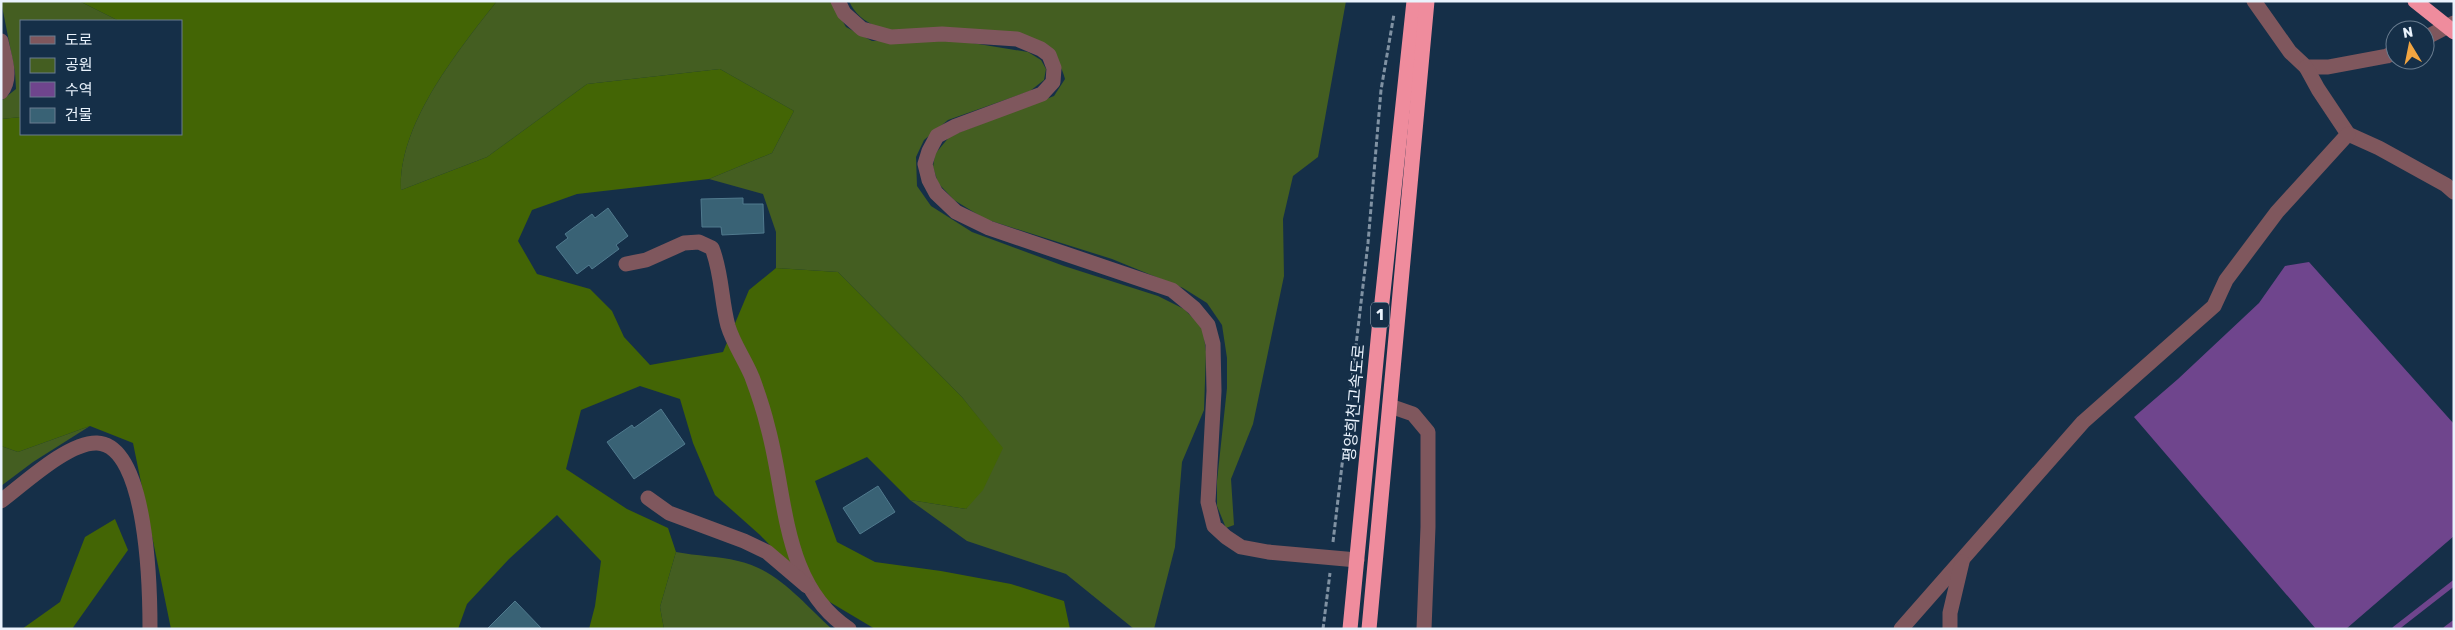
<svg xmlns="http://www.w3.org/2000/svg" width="2455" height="630" viewBox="0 0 2455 630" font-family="Rubik,'Noto Sans KR',sans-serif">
  <rect width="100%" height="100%" fill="#152f48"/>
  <!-- green -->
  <g fill="#445e21">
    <polygon points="1,1 79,1 119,21 21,21 21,117 1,119 1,101 16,89 15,72"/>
    <path d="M497,1H831L846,27L872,41L954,40L1028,52L1041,60L1046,69L1044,80L1030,91L948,120L924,140L916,157L917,186L931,206L972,232L1064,266L1158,296L1184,309L1203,328L1206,352L1204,410L1182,462L1175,547L1154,629H1134L1066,574L967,541L910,500L966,509L1002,448L962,397L838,272L776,268V232L763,194L709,179L772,153L794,111L720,69L587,84L487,157L401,190C398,124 458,51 497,1Z"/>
    <path d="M849,1H1346L1318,157L1293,176L1283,219L1284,276L1253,424L1231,479L1234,525L1226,528L1217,506V481L1227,388V358L1222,325L1207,303L1183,288L1112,259L985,219L954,200L938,183L933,167L935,154L950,136L1054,96L1065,79C1047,0 880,71 849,1Z"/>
    <polygon points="90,426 33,462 1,486 1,446 18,452"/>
    <path d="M676,552C697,556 718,556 738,561C777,569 804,604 832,629H664L660,607Z"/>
  </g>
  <!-- forest -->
  <g fill="#436505">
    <path d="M79,1H497C458,51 398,124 401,190L487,157L587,84L720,69L794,111L772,153L709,179L577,194L532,210L518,241L537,274L590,289L612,311L624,337L650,365L723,352L749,290L776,268L838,272L962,397L1003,448L983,490L966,509L910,500L867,457L815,481L837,542L875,562L941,571L1011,584L1064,601L1070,629H875L818,595L760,535L715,495L693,443L680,399L640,386L581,410L566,469L627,509L668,528L676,552L660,607L664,629H589L595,606L601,561L557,515L509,559L467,604L458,629H171L133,443L90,426L18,452L1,446V119L21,117V134H181V21H119Z"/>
    <polygon points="115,519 128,550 72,629 22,629 60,602 85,537"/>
  </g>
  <!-- water -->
  <polygon fill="#6f458d" points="2309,262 2454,424 2454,536 2346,629 2316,629 2134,417 2178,379 2259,303 2285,266"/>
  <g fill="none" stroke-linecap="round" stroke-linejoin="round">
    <!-- stream -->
    <g stroke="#6f458d" stroke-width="5.5">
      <polyline points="2395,629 2454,583"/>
      <polyline points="2446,629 2454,623"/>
    </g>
  </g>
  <!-- building -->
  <g fill="#396275" stroke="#507a8e">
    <polygon points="743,198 743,204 763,204 764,233 722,235 721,227 702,227 701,199"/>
    <polygon points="608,208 628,236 616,245 619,249 592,269 589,265 577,274 556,247 568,238 565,234 592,214 595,218"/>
    <polygon points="661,409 685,444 634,479 607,442 632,425 634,428"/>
    <polygon points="878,486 895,512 860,534 843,508"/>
    <polygon points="515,601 542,629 487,629"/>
  </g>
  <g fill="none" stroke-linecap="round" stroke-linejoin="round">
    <!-- path -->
    <g stroke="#8092a3" stroke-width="3" stroke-dasharray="5 2.5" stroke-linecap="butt">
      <polyline points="1333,542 1368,243 1381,90 1394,14"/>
      <polyline points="1323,629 1330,573"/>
    </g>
    <!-- minor -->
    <g stroke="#7f575d" stroke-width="15">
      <polyline points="838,1 844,13 862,29 891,37 942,34 1017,39 1041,49 1049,55 1054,68 1053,82 1042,94 956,126 937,136 929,151 925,164 929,180 936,193 956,212 989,228 1172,290 1194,308 1208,325 1213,344 1214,391 1208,502 1214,526 1226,537 1241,547 1268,552 1357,560"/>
      <polyline points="2254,1 2290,52 2306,67 2328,67 2387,56 2395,52"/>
      <polyline points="2425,38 2454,23"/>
      <path d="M1,41C4,57 13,78 1,92"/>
      <polyline points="2306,67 2318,89 2348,134 2379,148 2446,185 2454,192"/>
      <path d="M626,264L646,260L684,243L699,242L712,248C722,273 721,300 728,326C733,343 745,360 752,377C758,393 764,411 768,428C787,497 782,585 849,629"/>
      <polyline points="1390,406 1413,414 1428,432 1428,527 1424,629"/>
      <polyline points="648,498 669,513 744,541 767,552 807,586"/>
      <path d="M1,501C24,484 68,442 97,443C148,445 150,591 150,629"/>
      <polyline points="1901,629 2083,422 2214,306 2226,280 2277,212 2348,134"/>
      <polyline points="1950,629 1950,613 1962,562"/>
    </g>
    <!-- highway -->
    <g stroke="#ef8c9d" stroke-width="15">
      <polyline points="2415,1 2454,32"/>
      <polyline points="1350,629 1379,330 1414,1"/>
      <polyline points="1369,629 1427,1"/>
    </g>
  </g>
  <g text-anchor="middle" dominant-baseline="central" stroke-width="4" stroke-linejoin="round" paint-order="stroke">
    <!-- shield labels -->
    <rect fill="#152f48" stroke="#aab8c7" stroke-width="1" x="1371" y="302.5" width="18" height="25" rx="4"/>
    <g font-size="15" font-weight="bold" fill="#eaf3fd">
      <text x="1380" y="315">1</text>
    </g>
    <!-- street labels -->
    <g font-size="16" fill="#eaf3fd" stroke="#152f48">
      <text transform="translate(1354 403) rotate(-85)">평양희천고속도로</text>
    </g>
  </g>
  <!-- border -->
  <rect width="2455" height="630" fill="none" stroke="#eaf3fd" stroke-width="5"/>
  <!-- legend -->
  <rect x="20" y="20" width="162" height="115" fill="#152f48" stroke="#6a7d90"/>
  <rect x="30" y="36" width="25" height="8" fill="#7f575d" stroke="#6a7d90"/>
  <text x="65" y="45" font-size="15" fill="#eaf3fd">도로</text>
  <rect x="30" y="58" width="25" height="15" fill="#445e21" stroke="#6a7d90"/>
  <text x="65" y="70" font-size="15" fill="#eaf3fd">공원</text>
  <rect x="30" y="82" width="25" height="15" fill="#6f458d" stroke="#6a7d90"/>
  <text x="65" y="95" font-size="15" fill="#eaf3fd">수역</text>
  <rect x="30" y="108" width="25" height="15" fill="#396275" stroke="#6a7d90"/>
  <text x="65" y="120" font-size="15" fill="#eaf3fd">건물</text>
  <!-- north arrow -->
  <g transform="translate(2410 45) rotate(350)"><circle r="24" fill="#152f48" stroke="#6a7d90"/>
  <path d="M0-4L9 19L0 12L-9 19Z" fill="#f2a541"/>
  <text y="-8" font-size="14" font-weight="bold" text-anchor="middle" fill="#eaf3fd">N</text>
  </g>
</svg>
